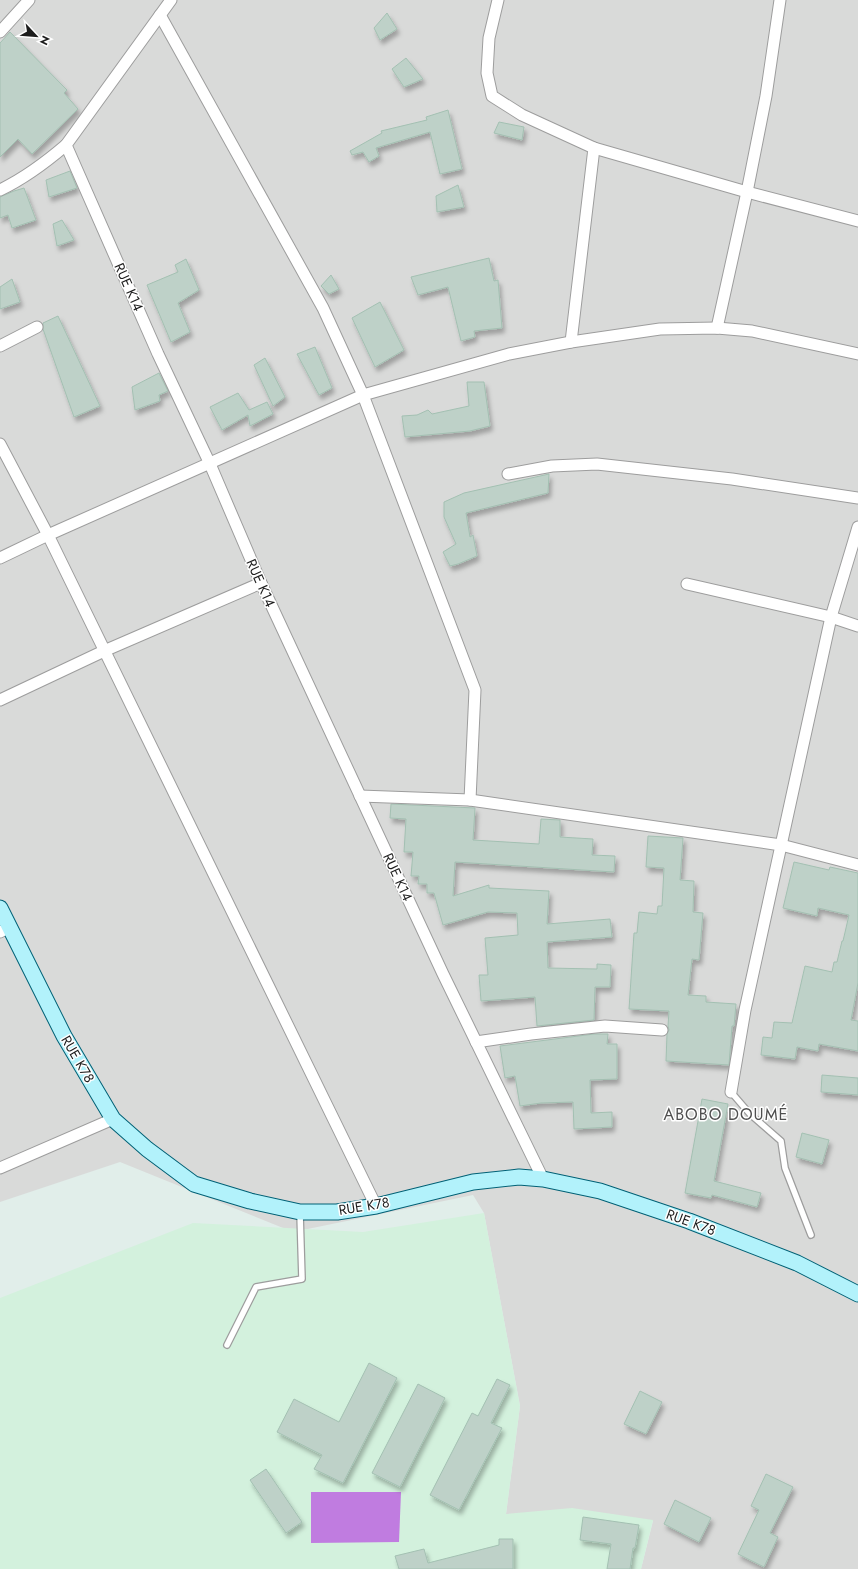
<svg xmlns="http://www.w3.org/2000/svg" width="858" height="1569" viewBox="0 0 858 1569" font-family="Jost,sans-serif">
  <defs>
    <filter id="shadow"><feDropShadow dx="2.5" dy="4.5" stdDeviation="2" flood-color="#0004"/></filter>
  </defs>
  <rect width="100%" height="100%" fill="#e1eeea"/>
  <!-- residential -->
  <polygon fill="#d9dad9" points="0,0 858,0 858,1569 641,1569 653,1521 506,1514 520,1406 484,1213 473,1195 293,1232 120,1162 0,1202"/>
  <!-- military -->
  <polygon fill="#d3f1dd" points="484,1213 520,1406 506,1514 572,1508 653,1520 641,1569 0,1569 0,1298 193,1223 363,1232"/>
  <!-- pitch -->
  <polygon fill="#c07ce0" points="311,1492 401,1492 399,1542 311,1543"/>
  <!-- building -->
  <g fill="#bed1c8" stroke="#a3c0b2" filter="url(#shadow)">
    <polygon points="387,13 397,29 380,40 374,28"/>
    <polygon points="10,32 67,90 64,93 78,109 32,154 18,139 0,157 0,43"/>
    <polygon points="406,58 423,79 404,87 392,69"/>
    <polygon points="448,110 462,169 440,174 430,132 376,148 379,156 369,162 363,152 352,155 350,151 382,133 381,131 427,120 426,117"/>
    <polygon points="499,122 524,127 522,140 494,133"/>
    <polygon points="70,171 77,188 49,197 46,180"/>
    <polygon points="458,185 464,207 437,212 436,196"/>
    <polygon points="24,188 36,220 12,228 8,215 0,218 0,197 14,191"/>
    <polygon points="62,220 74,240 57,246 53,224"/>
    <polygon points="489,258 494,281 498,280 502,328 474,331 475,337 461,341 448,287 418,295 411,277"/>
    <polygon points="186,259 199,290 178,303 190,332 171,342 147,285 178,272 175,265"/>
    <polygon points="331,275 339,289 329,294 321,286"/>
    <polygon points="12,279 20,302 0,309 0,287"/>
    <polygon points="380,302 404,350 375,367 352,318"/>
    <polygon points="58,316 100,406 74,417 43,329 43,323"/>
    <polygon points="315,347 332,388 319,395 297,354"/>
    <polygon points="265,358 285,397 273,406 254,365"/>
    <polygon points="159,373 168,391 159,395 160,401 135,410 132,387"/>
    <polygon points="467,382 484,382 490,426 470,431 405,437 402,416 417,415 428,410 432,414 469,406"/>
    <polygon points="238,393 249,410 267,402 273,414 250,426 248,415 222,430 210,407"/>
    <polygon points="549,474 548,493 466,513 470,537 473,535 477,556 458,564 450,566 443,552 456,544 444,517 444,502 464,493"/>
    <polygon points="391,804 475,808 473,840 539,844 541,819 560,820 560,837 593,839 592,855 615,856 614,872 455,862 453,896 489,885 489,888 549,891 547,924 610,919 612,937 547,942 548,968 597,969 597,964 611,965 610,987 595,987 594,1020 537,1026 535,997 481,1001 479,975 488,975 485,938 518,935 517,913 488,912 443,925 434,893 427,893 427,884 418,884 419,876 411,876 413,852 404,852 406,819 390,818"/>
    <polygon points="648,836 683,838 680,880 694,881 693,912 703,913 699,960 692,959 688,995 706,996 706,1002 736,1004 734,1026 732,1026 729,1065 666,1061 667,1034 669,1030 668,1026 669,1011 629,1009 634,933 637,933 639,912 657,914 658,906 662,906 664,868 646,867"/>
    <polygon points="794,862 829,870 830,867 858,873 858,983 851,1020 858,1021 858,1051 819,1044 818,1051 797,1047 795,1059 761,1055 763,1037 772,1038 774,1022 792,1023 805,966 832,972 834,962 837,962 842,941 843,941 849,915 818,908 817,916 783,908"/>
    <polygon points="594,1034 608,1034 607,1044 617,1044 617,1079 590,1080 591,1113 612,1112 612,1127 574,1129 573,1102 541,1103 520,1106 515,1076 505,1078 500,1046"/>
    <polygon points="822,1075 858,1078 858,1095 821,1092"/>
    <polygon points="702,1099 728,1104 714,1181 761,1193 757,1207 712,1195 711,1198 685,1193"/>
    <polygon points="802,1133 829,1140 822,1164 796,1157"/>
    <polygon points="369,1363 397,1378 343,1483 314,1469 322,1455 277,1432 294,1399 339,1422"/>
    <polygon points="497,1379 510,1385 491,1423 502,1428 459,1510 430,1495 472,1413 478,1416"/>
    <polygon points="418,1384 445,1398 400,1487 372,1473"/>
    <polygon points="640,1391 662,1402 646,1434 624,1424"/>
    <polygon points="266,1469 302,1522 286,1533 250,1480"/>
    <polygon points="766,1474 793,1487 770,1533 778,1537 764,1567 738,1554 759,1510 751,1506"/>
    <polygon points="675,1500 711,1518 699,1542 664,1524"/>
    <polygon points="583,1517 639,1525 635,1548 633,1548 630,1569 607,1569 611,1544 580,1540"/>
    <polygon points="499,1539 513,1539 513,1569 399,1569 395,1556 424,1549 428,1563 499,1545"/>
  </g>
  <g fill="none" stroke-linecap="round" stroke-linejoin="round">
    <!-- lane casing -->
    <g stroke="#9d9d9d" stroke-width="8">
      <g id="lane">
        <polyline points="731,1092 750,1114 781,1141 785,1168 811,1235"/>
        <polyline points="227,1345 256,1287 302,1279 300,1213"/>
      </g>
    </g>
    <!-- street casing -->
    <g stroke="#9d9d9d" stroke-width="13">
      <g id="street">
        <polyline points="171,0 66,145 158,354 210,464 261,583 443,974 543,1179"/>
        <polyline points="498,0 489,38 487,73 492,96 522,115 594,148 571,342"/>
        <polyline points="160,15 323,308 363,395 475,690 470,800"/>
        <polyline points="0,32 29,0"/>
        <polyline points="594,148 747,192 858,221"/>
        <path d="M0,190C25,178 45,163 66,145"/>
        <polyline points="717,328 747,192 766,96 780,0"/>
        <polyline points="0,346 37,327"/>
        <polyline points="0,444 48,535 376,1206"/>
        <polyline points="508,474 552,466 597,464 732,479 858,498"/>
        <polyline points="0,558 48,535 363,395 509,354 571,342 660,329 717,328 752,331 858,354"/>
        <polyline points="687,584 831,617 858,626"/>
        <polyline points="0,700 104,651 261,583"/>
        <polyline points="360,796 470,800 781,845 858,865"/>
        <polyline points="0,932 10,927"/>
        <polyline points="476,1042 531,1034 605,1026 662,1030"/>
        <polyline points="731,1092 745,1010 831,617 858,527"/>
        <polyline points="0,1168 113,1119"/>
      </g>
    </g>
    <!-- secondary casing -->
    <g stroke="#016075" stroke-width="17">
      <polyline id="secondary" points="0,908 64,1036 113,1119 147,1149 194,1184 250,1201 300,1212 337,1212 376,1206 473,1182 519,1177 543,1179 600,1191 689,1221 797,1263 858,1294"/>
    </g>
    <!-- lane -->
    <use href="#lane" stroke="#fff" stroke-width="5.5"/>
    <!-- street -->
    <use href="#street" stroke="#fff" stroke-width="11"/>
    <!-- secondary -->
    <use href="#secondary" stroke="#b2f2fb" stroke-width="15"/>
  </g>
  <g text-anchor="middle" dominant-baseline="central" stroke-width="3" stroke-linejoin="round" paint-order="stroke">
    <!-- street labels -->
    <g font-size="14" fill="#1c1c1c" stroke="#fff">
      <text transform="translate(129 287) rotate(66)">RUE K14</text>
      <text transform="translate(261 583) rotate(66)">RUE K14</text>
      <text transform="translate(398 877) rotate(65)">RUE K14</text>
      <text transform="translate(78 1059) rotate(60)">RUE K78</text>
      <text transform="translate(364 1206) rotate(-9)">RUE K78</text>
      <text transform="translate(691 1222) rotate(20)">RUE K78</text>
    </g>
    <!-- quarter labels -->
    <g font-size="16" letter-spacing="1" fill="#4f4f4f" stroke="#fff">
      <text x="726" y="1114">ABOBO DOUMÉ</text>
    </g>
  </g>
  <!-- north arrow -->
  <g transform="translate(36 36) rotate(116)" stroke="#ffffff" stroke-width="3" paint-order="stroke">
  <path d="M0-3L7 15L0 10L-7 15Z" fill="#1c1c1c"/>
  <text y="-6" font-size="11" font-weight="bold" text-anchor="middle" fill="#1c1c1c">N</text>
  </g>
</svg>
